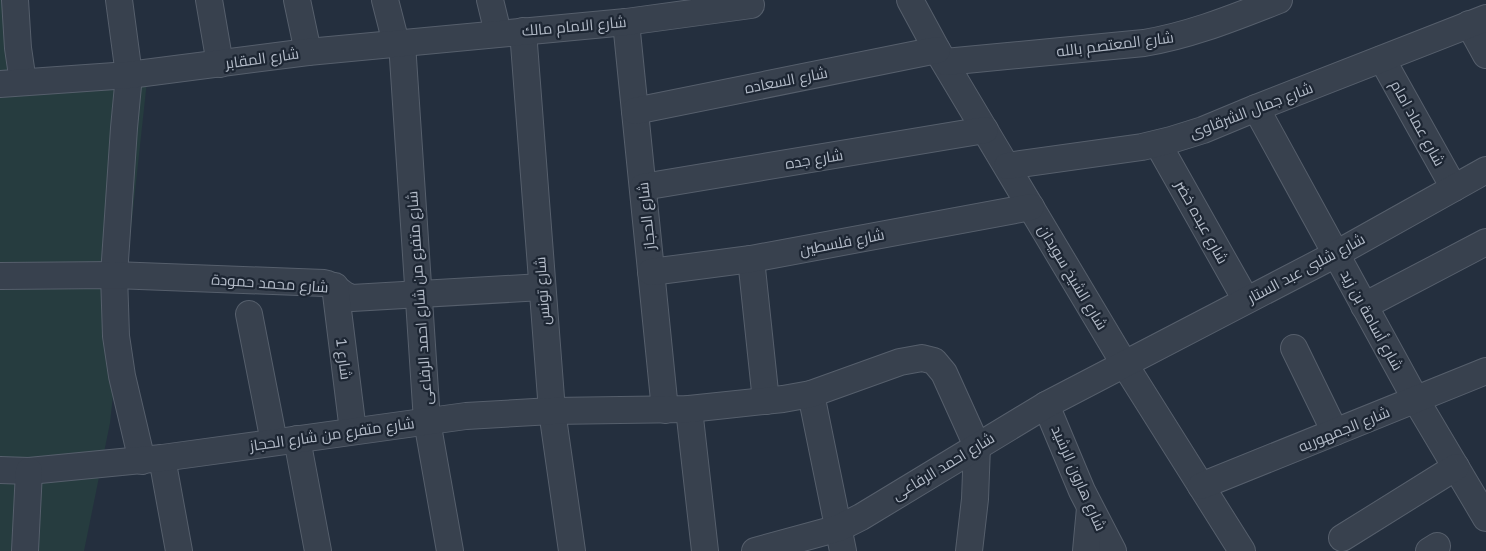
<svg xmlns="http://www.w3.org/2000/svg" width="1486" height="551" viewBox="0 0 1486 551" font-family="Helvetica,Cairo,sans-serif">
  <rect width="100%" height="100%" fill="#242f3e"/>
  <!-- green -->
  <polygon fill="#263c3f" points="0,0 5,0 10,89 147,81 110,423 84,551 0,551"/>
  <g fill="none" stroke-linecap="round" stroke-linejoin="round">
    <!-- minor casing -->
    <g stroke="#565f6c" stroke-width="28">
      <g id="minor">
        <polyline points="15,0 18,48 23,82"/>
        <polyline points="119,0 129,75 124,128 114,275 116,336 122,376 142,461"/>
        <polyline points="209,0 220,64"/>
        <polyline points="297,0 308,52"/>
        <polyline points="385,0 396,43"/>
        <polyline points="490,0 498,33"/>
        <polyline points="910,0 937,50 1125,365 1242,551"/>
        <polyline points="626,22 665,410"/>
        <polyline points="1469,24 1486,55"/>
        <polyline points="523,31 552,411 572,551"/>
        <polyline points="402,43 427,421 450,551"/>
        <polyline points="1382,59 1454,188"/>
        <path d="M945,62L1144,43C1192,35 1235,17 1279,0"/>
        <polyline points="0,84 129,75 308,52 626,22 751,5"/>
        <polyline points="1256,108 1416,400 1486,518"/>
        <polyline points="635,111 937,50"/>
        <polyline points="1158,144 1246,300"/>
        <polyline points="1007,166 1142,147 1171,140 1203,130 1256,108 1486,18"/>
        <polyline points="643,187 985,130"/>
        <polyline points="751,259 766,401"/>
        <polyline points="651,272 751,259 1031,207"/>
        <path d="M0,276L114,275L324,283C337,285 340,295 352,298L542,287"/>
        <polyline points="335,286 353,431"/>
        <polyline points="1364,306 1486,242"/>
        <polyline points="249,314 274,442"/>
        <polyline points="1294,348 1335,432"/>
        <polyline points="811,394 843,551"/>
        <polyline points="1046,405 1082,491 1113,551"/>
        <polyline points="689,409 705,551"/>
        <polyline points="297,439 318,551"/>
        <polyline points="162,458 179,551"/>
        <polyline points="0,470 29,471 162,458 466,416 552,411 689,409 783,399 811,394 900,362 922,358 934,361 944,373 977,446 975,499 969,551"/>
        <polyline points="1201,486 1486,371"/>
        <polyline points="1342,538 1456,467"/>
        <polyline points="25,551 29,471"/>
        <polyline points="755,551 839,528 861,517 1046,405 1336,254 1486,170"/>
        <polyline points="1086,551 1090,508"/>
        <polyline points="1429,551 1437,546"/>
      </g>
    </g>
    <!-- minor -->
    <use href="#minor" stroke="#38414e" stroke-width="26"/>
  </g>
  <g text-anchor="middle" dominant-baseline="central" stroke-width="4.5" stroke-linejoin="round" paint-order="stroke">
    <!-- street labels -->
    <g font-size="15" fill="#b4bcc9" stroke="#1d2633">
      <text transform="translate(574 26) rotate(-5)">شارع الامام مالك</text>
      <text transform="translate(1115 44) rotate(-7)">شارع المعتصم بالله</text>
      <text transform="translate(262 58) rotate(-8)">شارع المقابر</text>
      <text transform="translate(786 80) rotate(-11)">شارع السعاده</text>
      <text transform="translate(1251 110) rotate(-21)">شارع جمال الشرقاوى</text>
      <text transform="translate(1418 123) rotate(61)">شارع عماد امام</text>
      <text transform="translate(814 159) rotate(-9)">شارع جده</text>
      <text transform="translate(646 216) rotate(-96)">شارع الحجاز</text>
      <text transform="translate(1202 222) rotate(61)">شارع عبده خضر</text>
      <text transform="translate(842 242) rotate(-11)">شارع فلسطين</text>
      <text transform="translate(1306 268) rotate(-28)">شارع شلبى عبد الستار</text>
      <text transform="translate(1073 277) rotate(59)">شارع الشيخ سويدان</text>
      <text transform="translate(270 283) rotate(4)">شارع محمد حمودة</text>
      <text transform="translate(542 291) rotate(-94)">شارع تونس</text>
      <text transform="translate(419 298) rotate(-94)">شارع متفرع من شارع احمد الرفاعى</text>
      <text transform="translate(1372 320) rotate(61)">شارع أسامة بن زيد</text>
      <text transform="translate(344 359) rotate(83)">شارع 1</text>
      <text transform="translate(1344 429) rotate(-22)">شارع الجمهوريه</text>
      <text transform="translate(332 434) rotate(-8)">شارع متفرع من شارع الحجاز</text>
      <text transform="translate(943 466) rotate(-31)">شارع احمد الرفاعى</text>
      <text transform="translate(1079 478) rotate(66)">شارع هارون الرشيد</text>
    </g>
  </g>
</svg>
